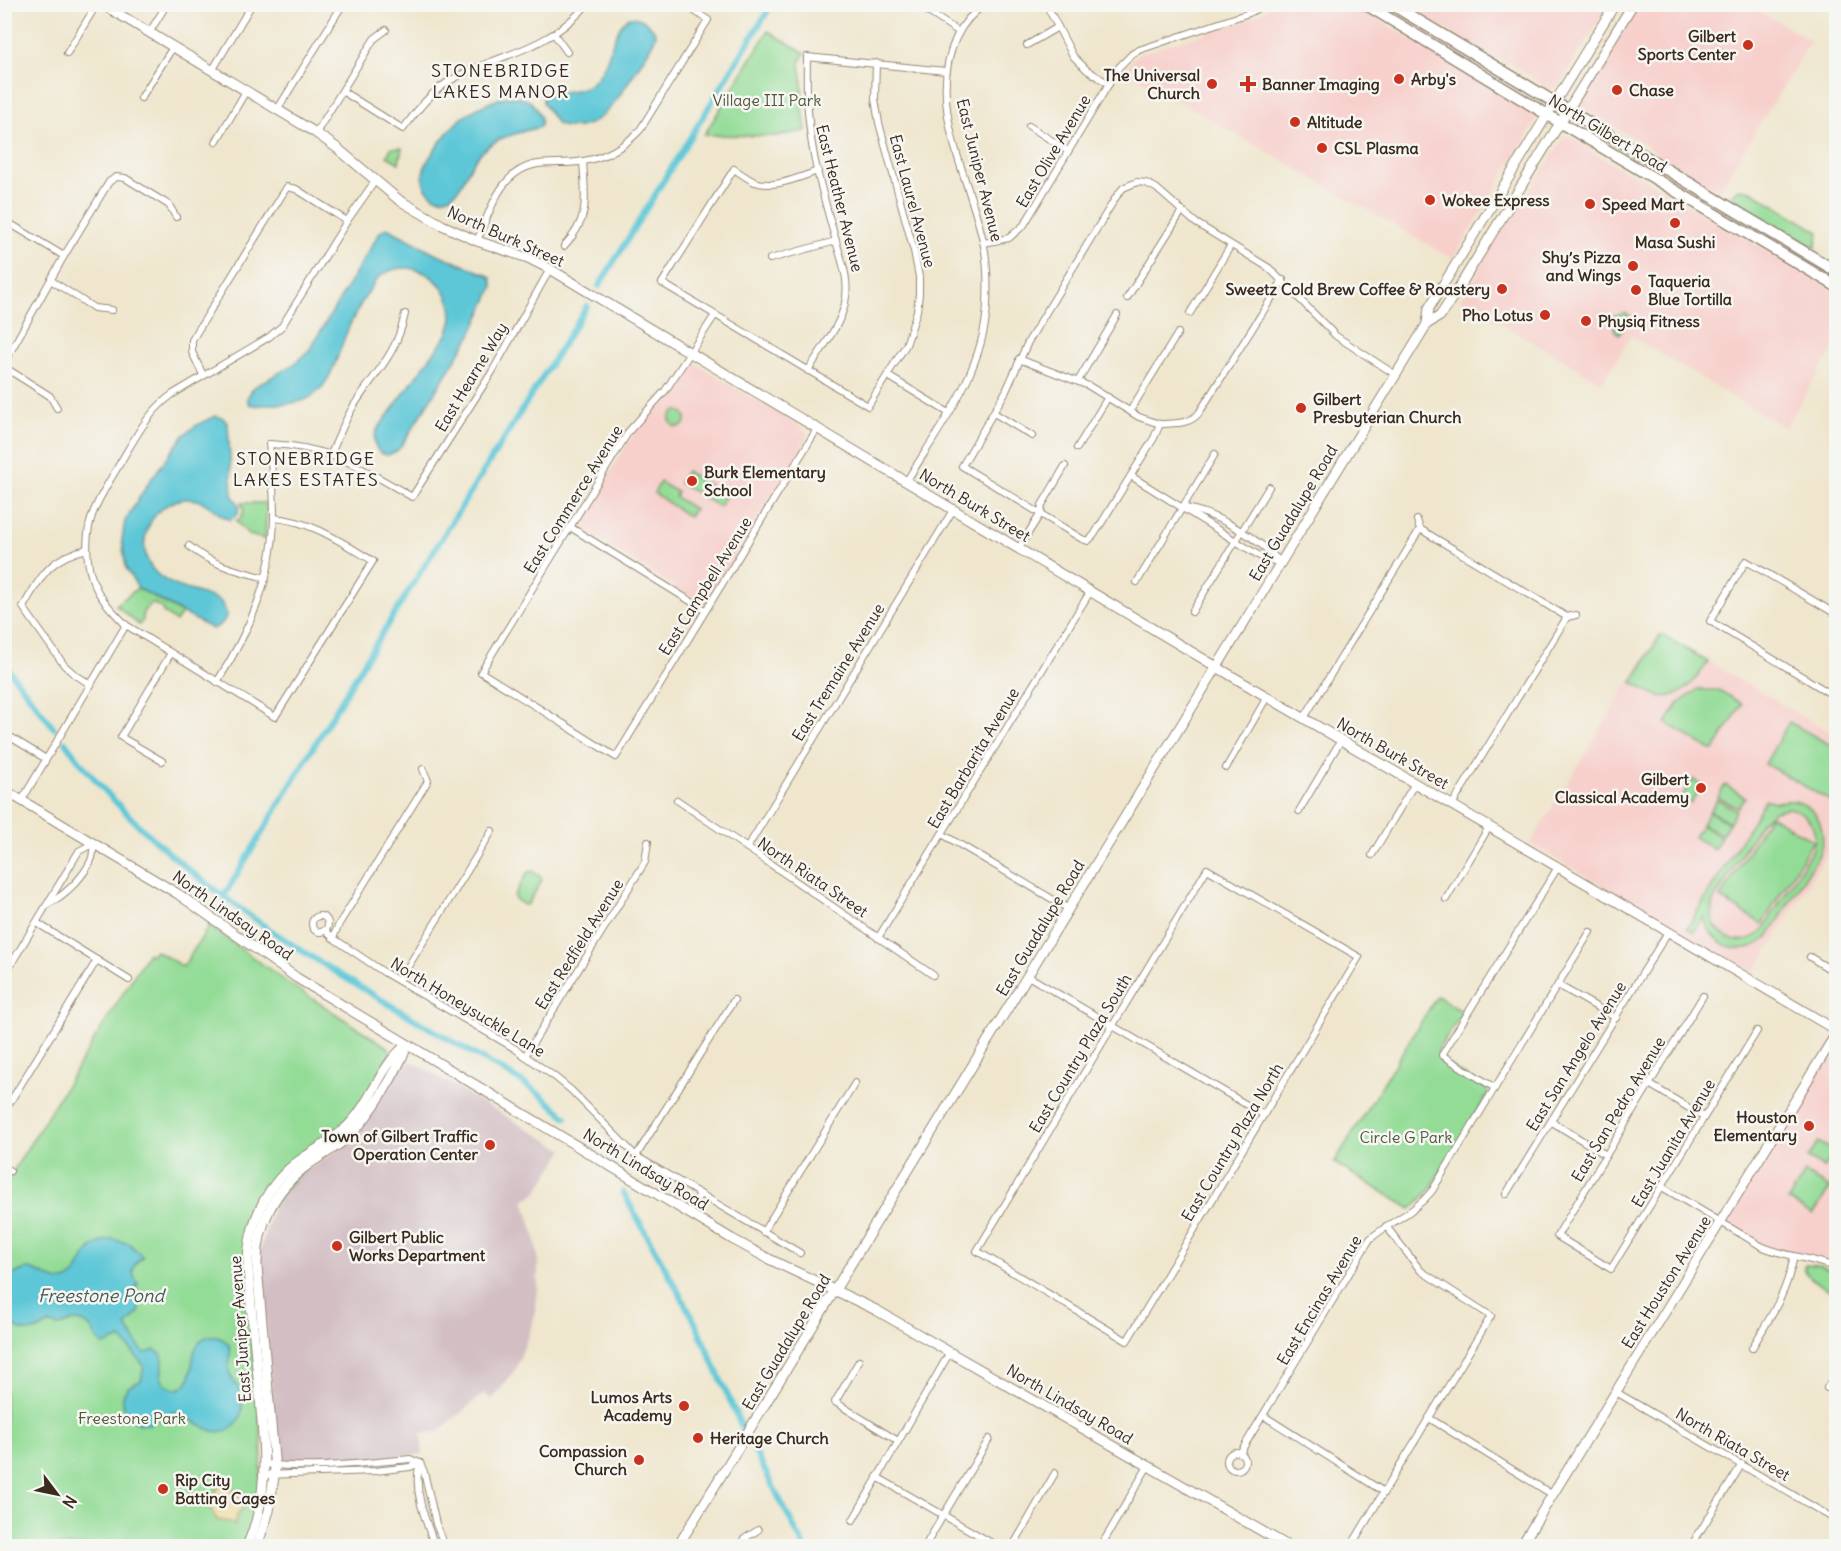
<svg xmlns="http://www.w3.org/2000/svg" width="1841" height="1551" viewBox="0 0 1841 1551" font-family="Delius,sans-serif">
  <rect width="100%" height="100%" fill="#f6f6f2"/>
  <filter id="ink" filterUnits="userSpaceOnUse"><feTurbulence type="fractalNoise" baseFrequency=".0167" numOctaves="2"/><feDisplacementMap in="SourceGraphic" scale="12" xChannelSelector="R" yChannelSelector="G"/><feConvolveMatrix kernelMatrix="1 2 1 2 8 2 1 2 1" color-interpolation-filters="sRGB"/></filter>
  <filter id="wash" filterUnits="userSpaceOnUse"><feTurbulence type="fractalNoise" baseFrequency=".008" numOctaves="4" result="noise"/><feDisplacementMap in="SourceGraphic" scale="24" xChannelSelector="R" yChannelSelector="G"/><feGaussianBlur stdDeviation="1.35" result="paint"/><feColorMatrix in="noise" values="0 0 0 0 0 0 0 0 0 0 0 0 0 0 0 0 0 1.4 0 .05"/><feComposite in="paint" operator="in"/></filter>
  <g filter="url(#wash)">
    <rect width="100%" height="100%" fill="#efe6cd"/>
    <!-- built -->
    <g fill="#f7d0cc">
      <polygon points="1274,4 1355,5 1534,114 1536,119 1534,124 1453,259 1125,70 1134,58 1141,53 1242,22 1261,13"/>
      <polygon points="1404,5 1609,5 1559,85 1552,90 1545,88 1532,77 1510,64 1495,58"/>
      <polygon points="1639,5 1749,5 1811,41 1718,192 1668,163 1644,144 1588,111 1582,105 1583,98"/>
      <polygon points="1565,136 1573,137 1589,150 1617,167 1638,176 1836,291 1836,344 1785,428 1631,336 1602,383 1460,299 1478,273 1485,255 1499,234 1514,215"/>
      <polygon points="691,365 697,365 804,429 807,435 806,441 707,602 702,604 577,526 639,425 670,391"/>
      <polygon points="1659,633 1836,736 1836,839 1754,973 1530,844"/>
      <polygon points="1836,1034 1836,1268 1775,1252 1721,1222"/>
    </g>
    <!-- industrial -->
    <polygon fill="#d2bec3" points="407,1061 413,1062 564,1150 536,1193 524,1200 535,1237 538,1257 538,1290 533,1323 516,1368 492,1400 484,1393 438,1432 421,1433 423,1454 350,1461 285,1462 277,1457 260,1251 273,1207 300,1175 334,1152"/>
    <!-- green -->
    <g fill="#93dc96" stroke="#67835a" stroke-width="1.5" fill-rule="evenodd">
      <polygon points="768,31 805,53 801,59 800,66 802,77 802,104 806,131 777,136 704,135"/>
      <polygon points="391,148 402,148 399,163 387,156"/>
      <polygon points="1740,189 1751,191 1819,232 1815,248 1732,200 1732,194"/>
      <polygon points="1625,313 1630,316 1619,334 1616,332 1614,325 1612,325 1610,317"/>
      <circle cx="678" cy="419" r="8"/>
      <polygon points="686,471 705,483 698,494 679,483"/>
      <polygon points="660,482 677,492 675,497 694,509 689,517 654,493"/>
      <polygon points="707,484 726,495 719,507 700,495"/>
      <polygon points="241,503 267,503 265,539 249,535 236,521 241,518 244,510"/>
      <polygon points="138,588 182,613 176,622 163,612 162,608 152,603 143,612 143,620 139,625 116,605"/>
      <path d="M1663,635L1708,662C1696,680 1678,705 1653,694C1646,691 1639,686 1632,682L1660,636Z"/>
      <polygon points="1697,690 1719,690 1742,704 1714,750 1711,750 1666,723 1678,704"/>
      <polygon points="1789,722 1836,748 1836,804 1765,764"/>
      <polygon points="1692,779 1702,785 1691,804 1681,798"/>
      <polygon points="1725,785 1745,797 1738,808 1718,797"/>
      <polygon points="1717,799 1736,810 1730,822 1710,811"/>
      <path d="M1766,799C1776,805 1784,799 1794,801C1820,807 1828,833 1819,855L1768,937C1745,959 1711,948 1704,917L1694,932L1687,928ZM1788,808C1810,812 1820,831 1812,851L1762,931C1738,954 1702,930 1714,899L1762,821L1774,811Z"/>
      <polygon points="1709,812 1729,823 1722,835 1702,824"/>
      <polygon points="1770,815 1813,841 1762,924 1720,898"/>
      <polygon points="1701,825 1721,837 1714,849 1694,837"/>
      <polygon points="532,871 541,877 542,880 528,904 524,905 515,899 514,896 528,872"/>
      <polygon points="209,926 294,987 389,1048 391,1053 361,1105 250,1229 262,1452 259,1506 243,1546 5,1546 4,1186 148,953 151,955 155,950 183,967"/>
      <polygon points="1437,996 1463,1012 1439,1048 1438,1054 1441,1061 1487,1089 1488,1094 1429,1191 1411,1209 1334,1163"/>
      <polygon points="1818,1142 1834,1151 1824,1168 1808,1158"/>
      <polygon points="1805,1173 1830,1188 1813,1215 1788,1200"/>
      <path d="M1804,1265L1820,1266L1836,1273V1295C1827,1286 1805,1281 1804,1265Z"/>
    </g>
    <!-- sand -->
    <polygon fill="#eeda9e" stroke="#94825e" stroke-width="1.5" points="225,1483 228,1485 237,1495 246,1496 246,1504 237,1515 235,1526 230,1522 217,1520 208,1505 214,1500 217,1488"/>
    <!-- water -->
    <g fill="#5dc7d7" stroke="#4c787a" stroke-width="1.5">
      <path d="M629,17C640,16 653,25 656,35C652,48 642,60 635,72C618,98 596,140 557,124L543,103V98C557,87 579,97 596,79C611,63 612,28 629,17Z"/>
      <path d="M504,97H517L530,101C536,108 544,118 540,127C512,134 486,139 471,166C465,176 461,190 450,196C437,204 422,189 423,176C423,167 429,158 434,151C454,120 470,109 504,97Z"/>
      <path d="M387,228L435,253L487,275L491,278L493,287L472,333L402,445L397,451L388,455C375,454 372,441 377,430L447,335C449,329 452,323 452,317C452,277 405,252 376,280C366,295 355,312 348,329C332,367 329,407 276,404C266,403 258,408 249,404L247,398L254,387L293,365L310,349L380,232Z"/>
      <path d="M215,416L223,418L228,424L232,495L239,505L238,514L230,520C213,513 208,498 185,499C151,502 131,546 155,572C172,590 201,590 221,602L227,614C224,623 220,626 212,629L138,588L126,568L122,540L125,521L149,482L184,435L197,425Z"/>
      <path d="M112,1239L130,1244L143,1257C132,1263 130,1273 138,1283L134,1295L139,1306V1312L126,1326L142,1351L146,1353L155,1350L162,1355L163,1361L161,1378C164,1385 171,1389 179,1389C201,1377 184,1354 204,1338C210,1336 216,1336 222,1339C237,1347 227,1360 229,1372C230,1377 234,1381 236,1384C244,1397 246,1417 232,1427C211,1443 193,1414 173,1412L150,1424H139C119,1411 115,1389 141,1381L144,1366L121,1338L104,1345C94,1340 95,1326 82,1322C72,1319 68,1324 59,1326C56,1326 53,1324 50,1324C45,1325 42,1328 37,1330C23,1334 14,1328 5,1317C3,1294 1,1273 29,1269C40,1271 50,1280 60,1281C78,1282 79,1262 88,1252C94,1244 103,1241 112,1239Z"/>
    </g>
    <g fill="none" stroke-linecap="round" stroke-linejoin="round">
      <!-- canal -->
      <g stroke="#5dc7d7" stroke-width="6">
        <polyline points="599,286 772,4"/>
        <polyline points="4,664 54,728"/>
        <path d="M65,742C175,893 364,988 522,1082L542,1096L566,1117"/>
        <polyline points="224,896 368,656 587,306"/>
        <polyline points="623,1192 694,1320 740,1423 804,1546"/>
      </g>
    </g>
  </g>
  <g filter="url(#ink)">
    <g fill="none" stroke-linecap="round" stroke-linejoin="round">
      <!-- street casing -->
      <g stroke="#958876" stroke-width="8">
        <g id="street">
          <polyline points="916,4 959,32"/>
          <polyline points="1046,4 1073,56 1087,70 1109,84"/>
          <polyline points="149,33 167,4"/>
          <polyline points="554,34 567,52"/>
          <polyline points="1027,45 1058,27"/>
          <polyline points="67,53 97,4"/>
          <polyline points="212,71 252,4"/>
          <path d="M342,91L403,129C416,112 429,94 448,82C476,64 511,57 541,41C559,32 574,19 588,4"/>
          <polyline points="141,98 173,47"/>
          <polyline points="277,110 343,4"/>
          <polyline points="1029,126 1068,151"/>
          <polyline points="316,133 374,39 386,30"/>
          <polyline points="216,142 246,91"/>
          <path d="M818,171C799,177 775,189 755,182C748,179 740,173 734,169L662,283L868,406L906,345L917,311L919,294V277L914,251L879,123L875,99L876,63"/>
          <polyline points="4,220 64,256"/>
          <path d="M477,241C486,221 494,194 509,179C533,155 556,167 584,161C607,157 624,147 640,130L708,20L684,4"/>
          <polyline points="984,243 1009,238 1024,225 1119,67 1132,54 1139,50 1249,13 1266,4"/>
          <path d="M564,246C591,218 585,198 583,161"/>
          <polyline points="770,259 836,241"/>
          <path d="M1283,280L1199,413C1189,425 1175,423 1160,424L1154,438L1094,535L1088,541L1082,539L962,466L1006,391L1028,342L1116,197L1123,188L1137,182L1146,183L1156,188L1196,223L1269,268L1336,336L1396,375"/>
          <polyline points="52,281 94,308 112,310"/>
          <polyline points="1127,298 1182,211"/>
          <polyline points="1190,313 1231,245"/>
          <polyline points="715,315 665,391 629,431 481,672 616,757 817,429"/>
          <polyline points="1019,359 1089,386 1139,417 1160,424"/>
          <polyline points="4,363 64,256 109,182 116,177 125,178 169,205 176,217"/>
          <polyline points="4,367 50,396 57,408"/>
          <path d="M808,371C819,352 841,325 845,303C850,281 842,262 836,241C829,218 823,194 817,171C808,130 806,99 807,57L945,71"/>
          <polyline points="203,375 192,352 192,340 287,187 296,189 347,221"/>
          <polyline points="888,376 949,413"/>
          <polyline points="1078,381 1117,315"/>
          <polyline points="1130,411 1178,333"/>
          <polyline points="994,413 1032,436"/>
          <polyline points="1077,448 1108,397"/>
          <path d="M331,454C338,438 344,422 353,407C374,373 396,357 405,314"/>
          <polyline points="1131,476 1263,558 1281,563"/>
          <path d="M906,482C940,427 984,371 987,305C988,284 988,262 983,241C969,176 926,104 956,38C962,25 973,12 986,4"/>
          <path d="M1186,508C1218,514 1258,538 1280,562"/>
          <path d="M274,518C312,521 341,542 373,561L275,717L126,625C116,614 104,604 97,590C84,566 84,530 96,506C104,489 114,474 123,458C138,433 149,411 173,394L269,337L282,326L347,221L375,181"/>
          <polyline points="1417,520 1420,529"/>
          <polyline points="570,527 705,610"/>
          <polyline points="1420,529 1567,617"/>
          <path d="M189,546C211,565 238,571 266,578"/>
          <path d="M87,549C49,558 42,575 23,607L64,665L73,673L91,685"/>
          <polyline points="1018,549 1041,513 1042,505 1065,466"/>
          <polyline points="1137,582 1215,454"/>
          <polyline points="1192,612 1269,487"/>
          <polyline points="1836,614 1746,561 1710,621 1836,697"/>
          <polyline points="1567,617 1576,615"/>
          <path d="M217,682C249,632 273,578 274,518C274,493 272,468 269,444C329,446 362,468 412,497L492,372L550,269"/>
          <polyline points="1304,718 1420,529"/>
          <polyline points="4,733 46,759"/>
          <polyline points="162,761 121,737 171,653"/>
          <polyline points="1226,768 1267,697"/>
          <polyline points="22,800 126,625"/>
          <polyline points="677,800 933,975"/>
          <polyline points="1452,805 1567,617"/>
          <polyline points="1299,811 1341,740"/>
          <polyline points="942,834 1069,909"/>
          <polyline points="747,848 953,510"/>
          <polyline points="1372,855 1415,783"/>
          <polygon points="1207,869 1359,957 1127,1341 977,1251"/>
          <polyline points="1446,899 1489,827"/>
          <path d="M50,903C66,894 85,876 92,858C93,853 93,848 94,843"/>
          <circle cx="320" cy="924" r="8"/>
          <polyline points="37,923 129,980"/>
          <polyline points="325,930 333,938 385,973 514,1048 555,1077 571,1090 636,1156 800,1253"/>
          <polyline points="333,938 339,924 428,781 423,769"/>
          <polyline points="878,938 1090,592"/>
          <polyline points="1810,957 1836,973"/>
          <polyline points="4,976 79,851 94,843"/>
          <polyline points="1028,976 1264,1115"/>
          <polyline points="399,981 492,831"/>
          <polyline points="1558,985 1616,1018"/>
          <polyline points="1703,996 1557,1236 1611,1269 1757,1031"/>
          <polyline points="525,1056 645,862 648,842"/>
          <polyline points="1649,1084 1704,1117"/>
          <polyline points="1495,1088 1442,1055 1558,867"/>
          <polyline points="4,1112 97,960"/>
          <polyline points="1552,1122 1606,1155"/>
          <polyline points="636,1156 734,1000"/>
          <polyline points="4,1167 10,1171"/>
          <path d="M1662,1187L1761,1246C1785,1257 1812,1257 1836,1268"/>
          <polyline points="1506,1194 1668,932"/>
          <polyline points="689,1212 700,1194"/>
          <polyline points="763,1232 855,1083"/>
          <path d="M1752,1348C1772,1314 1786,1295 1794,1256"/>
          <polyline points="859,1361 835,1402 898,1441"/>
          <polyline points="1827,1388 1836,1373"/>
          <polyline points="1616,1392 1836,1520"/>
          <polyline points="1264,1416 1384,1492"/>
          <polyline points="1429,1418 1553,1495"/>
          <circle cx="1236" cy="1461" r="9"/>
          <path d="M1240,1453L1370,1239C1392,1220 1413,1214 1432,1191L1590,932"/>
          <path d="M420,1463C412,1489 426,1522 435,1546"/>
          <path d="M265,1464C313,1470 363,1463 410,1459L420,1463L424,1472L436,1524L445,1546"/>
          <polyline points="265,1475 375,1471 410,1467 420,1463"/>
          <polyline points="877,1477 997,1546"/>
          <polyline points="853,1520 950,1352"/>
          <polyline points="740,1546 744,1539 758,1530"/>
          <polyline points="925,1546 989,1439"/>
          <polyline points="1013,1546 1055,1473"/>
          <polyline points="1101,1546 1148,1466"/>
          <polyline points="1351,1546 1491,1316 1421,1271 1386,1226"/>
          <polyline points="1691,1546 1742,1464"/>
        </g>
      </g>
      <!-- secondary casing -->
      <g stroke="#958876" stroke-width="11">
        <g id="secondary">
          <polyline points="102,4 316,133 337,148 399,200 442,225 477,241 528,258 550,269 1247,685 1836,1030"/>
          <polyline points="1427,324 1440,316 1458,289 1633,4"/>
          <polyline points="4,790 178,894 297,978 732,1239 769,1259 876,1310 1288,1546"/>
          <path d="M247,1546C271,1492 264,1445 259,1387C255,1348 251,1308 248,1268C247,1224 267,1182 303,1158C321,1146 340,1136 354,1119C374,1096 382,1063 407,1045"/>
          <path d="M257,1546L269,1511L275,1469L257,1267C256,1225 275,1188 309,1164C323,1154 338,1147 350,1135C371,1115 397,1072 407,1045"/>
          <polyline points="678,1546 1427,324 1429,308 1615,4"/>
          <polyline points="1521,1546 1836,1034"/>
        </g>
      </g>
      <!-- primary casing -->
      <g stroke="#958876" stroke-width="13">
        <g id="primary">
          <polyline points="1365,4 1561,123 1836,286"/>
          <polyline points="1391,4 1836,271"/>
        </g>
      </g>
      <!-- street -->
      <use href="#street" stroke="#fff" stroke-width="6"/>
      <!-- secondary -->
      <use href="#secondary" stroke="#fff" stroke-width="9"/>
      <!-- primary -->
      <use href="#primary" stroke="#fff" stroke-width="10"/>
    </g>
  </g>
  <!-- markers -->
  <g fill="#c8321e" stroke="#f6f6f2" stroke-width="2">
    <circle cx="1748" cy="45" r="6"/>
    <circle cx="1399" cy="79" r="6"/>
    <circle cx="1212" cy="84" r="6"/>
    <path d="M1245 75h6v6h6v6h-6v6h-6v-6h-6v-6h6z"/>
    <circle cx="1617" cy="90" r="6"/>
    <circle cx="1295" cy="122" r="6"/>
    <circle cx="1322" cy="148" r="6"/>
    <circle cx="1430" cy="200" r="6"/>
    <circle cx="1590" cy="204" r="6"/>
    <circle cx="1675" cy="223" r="6"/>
    <circle cx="1633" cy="266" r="6"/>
    <circle cx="1502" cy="289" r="6"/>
    <circle cx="1636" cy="290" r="6"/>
    <circle cx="1545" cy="315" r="6"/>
    <circle cx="1586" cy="321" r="6"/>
    <circle cx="1301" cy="408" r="6"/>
    <circle cx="692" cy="481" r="6"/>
    <circle cx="1701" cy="788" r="6"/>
    <circle cx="1809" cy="1126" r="6"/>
    <circle cx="490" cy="1145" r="6"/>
    <circle cx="337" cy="1246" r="6"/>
    <circle cx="684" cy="1406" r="6"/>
    <circle cx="698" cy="1438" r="6"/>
    <circle cx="639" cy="1460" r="6"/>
    <circle cx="163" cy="1489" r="6"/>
  </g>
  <g text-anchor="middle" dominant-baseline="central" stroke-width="5" stroke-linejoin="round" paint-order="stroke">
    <!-- poi labels -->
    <g font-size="16" font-weight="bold" fill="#3b2a1e" stroke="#f6f6f2" text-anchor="start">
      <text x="1736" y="36" text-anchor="end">Gilbert<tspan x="1736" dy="18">Sports Center</tspan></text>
      <text x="1200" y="75" text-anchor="end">The Universal<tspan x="1200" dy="18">Church</tspan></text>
      <text x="1411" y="79">Arby's</text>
      <text x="1262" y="84">Banner Imaging</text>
      <text x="1629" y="90">Chase</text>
      <text x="1307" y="122">Altitude</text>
      <text x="1334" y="148">CSL Plasma</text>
      <text x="1442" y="200">Wokee Express</text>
      <text x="1602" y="204">Speed Mart</text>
      <text x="1675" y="242" text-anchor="middle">Masa Sushi</text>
      <text x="1621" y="257" text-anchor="end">Shy’s Pizza<tspan x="1621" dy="18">and Wings</tspan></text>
      <text x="1648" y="281">Taqueria<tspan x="1648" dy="18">Blue Tortilla</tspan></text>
      <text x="1490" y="289" text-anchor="end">Sweetz Cold Brew Coffee &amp; Roastery</text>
      <text x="1533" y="315" text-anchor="end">Pho Lotus</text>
      <text x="1598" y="321">Physiq Fitness</text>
      <text x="1313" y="399">Gilbert<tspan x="1313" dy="18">Presbyterian Church</tspan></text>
      <text x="704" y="472">Burk Elementary<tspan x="704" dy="18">School</tspan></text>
      <text x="1689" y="779" text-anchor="end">Gilbert<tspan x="1689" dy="18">Classical Academy</tspan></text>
      <text x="1797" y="1117" text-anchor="end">Houston<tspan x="1797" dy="18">Elementary</tspan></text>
      <text x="478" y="1136" text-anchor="end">Town of Gilbert Traffic<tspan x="478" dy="18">Operation Center</tspan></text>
      <text x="349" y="1237">Gilbert Public<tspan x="349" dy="18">Works Department</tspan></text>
      <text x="672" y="1397" text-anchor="end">Lumos Arts<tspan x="672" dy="18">Academy</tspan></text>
      <text x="710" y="1438">Heritage Church</text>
      <text x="627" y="1451" text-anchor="end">Compassion<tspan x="627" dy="18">Church</tspan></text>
      <text x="175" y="1480">Rip City<tspan x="175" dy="18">Batting Cages</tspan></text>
    </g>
    <!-- park labels -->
    <g font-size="16" fill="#51563c" stroke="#f6f6f2">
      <text x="767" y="100">Village III Park</text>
      <text x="1406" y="1137">Circle G Park</text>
      <text x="132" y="1418">Freestone Park</text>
    </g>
    <!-- street labels -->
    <g font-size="16" fill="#3b2a1e" stroke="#f6f6f2">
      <text transform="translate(1608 133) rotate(31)">North Gilbert Road</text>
      <text transform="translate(1053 151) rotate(-59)">East Olive Avenue</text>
      <text transform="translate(980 170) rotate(76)">East Juniper Avenue</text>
      <text transform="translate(840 198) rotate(76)">East Heather Avenue</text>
      <text transform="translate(913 201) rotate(75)">East Laurel Avenue</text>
      <text transform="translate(506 236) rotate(24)">North Burk Street</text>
      <text transform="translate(471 377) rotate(-59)">East Hearne Way</text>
      <text transform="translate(573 499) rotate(-58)">East Commerce Avenue</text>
      <text transform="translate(975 505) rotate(31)">North Burk Street</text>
      <text transform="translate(1293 513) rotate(-59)">East Guadalupe Road</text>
      <text transform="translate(705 586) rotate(-58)">East Campbell Avenue</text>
      <text transform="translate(838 672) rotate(-58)">East Tremaine Avenue</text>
      <text transform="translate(1393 753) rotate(30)">North Burk Street</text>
      <text transform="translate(973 758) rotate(-59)">East Barbarita Avenue</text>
      <text transform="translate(813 877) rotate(34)">North Riata Street</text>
      <text transform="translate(233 915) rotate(35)">North Lindsay Road</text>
      <text transform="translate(1040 928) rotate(-59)">East Guadalupe Road</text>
      <text transform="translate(579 944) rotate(-58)">East Redfield Avenue</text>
      <text transform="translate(468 1007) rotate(31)">North Honeysuckle Lane</text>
      <text transform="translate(1080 1053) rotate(-59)">East Country Plaza South</text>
      <text transform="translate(1576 1056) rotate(-58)">East San Angelo Avenue</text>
      <text transform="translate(1618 1109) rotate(-59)">East San Pedro Avenue</text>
      <text transform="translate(1232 1142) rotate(-59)">East Country Plaza North</text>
      <text transform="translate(1673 1143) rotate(-59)">East Juanita Avenue</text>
      <text transform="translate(646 1169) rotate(31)">North Lindsay Road</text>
      <text transform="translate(1666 1282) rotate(-58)">East Houston Avenue</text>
      <text transform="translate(1319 1300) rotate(-59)">East Encinas Avenue</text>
      <text transform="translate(240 1329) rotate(-94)">East Juniper Avenue</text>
      <text transform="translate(786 1342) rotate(-59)">East Guadalupe Road</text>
      <text transform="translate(1070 1404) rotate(30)">North Lindsay Road</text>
      <text transform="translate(1733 1444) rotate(30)">North Riata Street</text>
    </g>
    <!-- neighbourhood labels -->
    <g font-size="18" letter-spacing="1.5" fill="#3b2a1e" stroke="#f6f6f2">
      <text x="501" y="70">STONEBRIDGE<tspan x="501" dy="21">LAKES MANOR</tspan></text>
      <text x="306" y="458">STONEBRIDGE<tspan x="306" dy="21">LAKES ESTATES</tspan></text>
    </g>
    <!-- water labels -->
    <g font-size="18" font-style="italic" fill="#455956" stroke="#f6f6f2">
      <text x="101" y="1295">Freestone Pond</text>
    </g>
  </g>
  <!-- margin -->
  <rect width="1841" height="1551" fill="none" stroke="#f6f6f2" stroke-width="24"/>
  <!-- north arrow -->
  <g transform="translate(57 1494) rotate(122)" stroke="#f6f6f2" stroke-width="4.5" paint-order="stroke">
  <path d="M0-4.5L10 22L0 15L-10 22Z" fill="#3b2a1e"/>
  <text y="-9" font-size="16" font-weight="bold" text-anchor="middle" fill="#3b2a1e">N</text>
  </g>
</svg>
